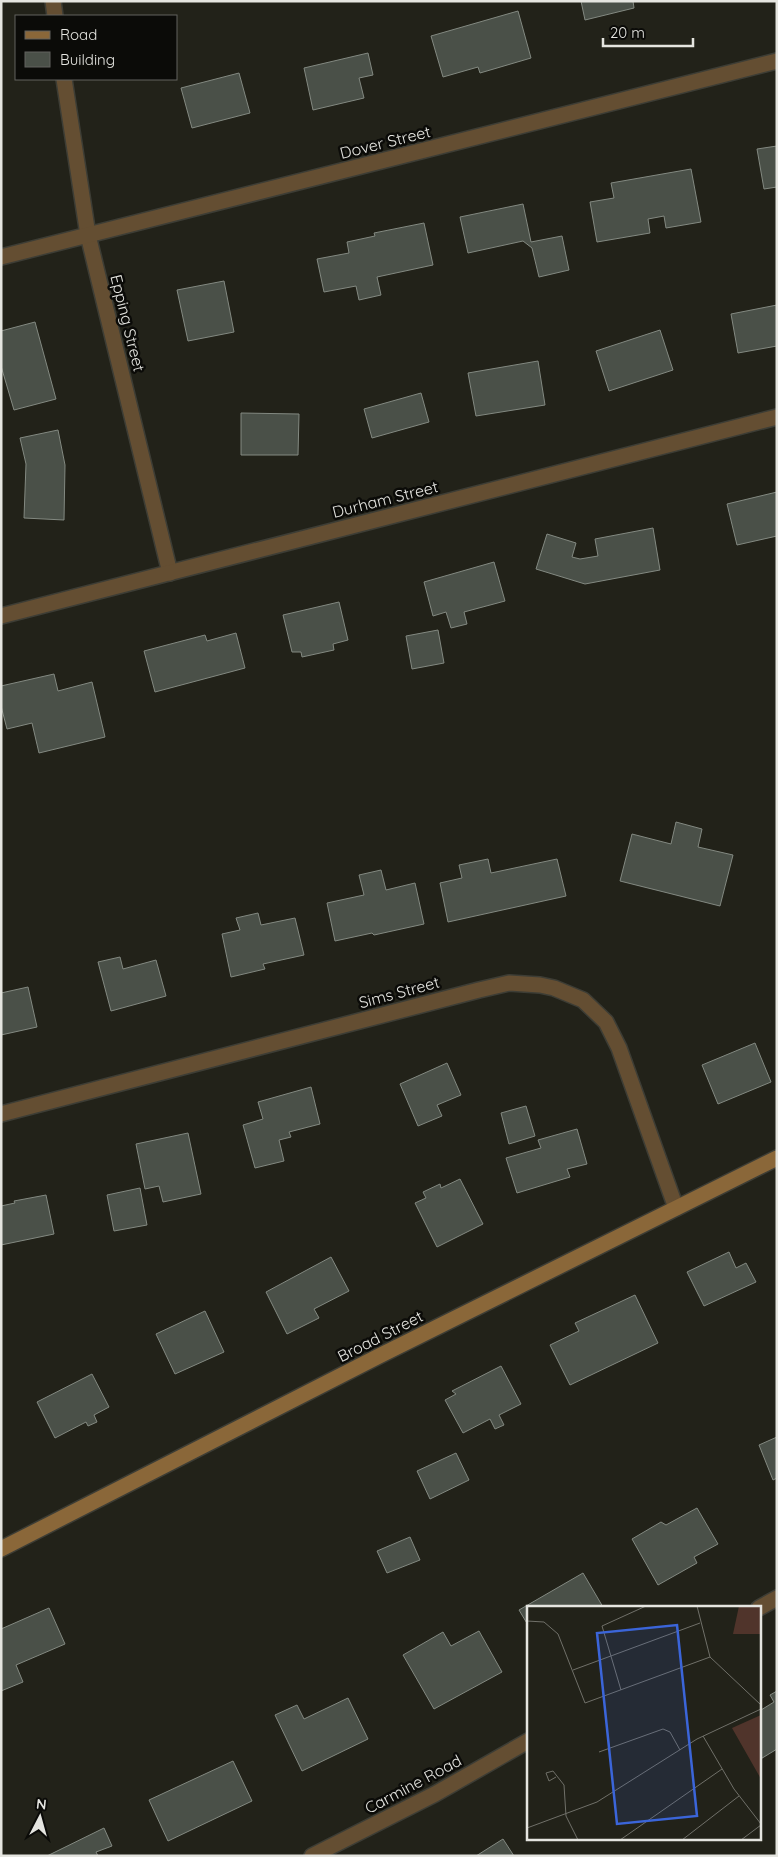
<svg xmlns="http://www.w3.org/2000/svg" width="778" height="1857" viewBox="0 0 778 1857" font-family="Quicksand,sans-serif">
  <rect width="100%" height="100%" fill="#222219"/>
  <!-- building -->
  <g fill="#4a5048" stroke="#838981">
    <polygon points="581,1 633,1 634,8 585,20"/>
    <polygon points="518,11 531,58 480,73 478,67 443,77 431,36"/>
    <polygon points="368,53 373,75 359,78 364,98 313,110 304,68"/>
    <polygon points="239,73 250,113 192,128 181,88"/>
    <polygon points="777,146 777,187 764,189 757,149"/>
    <polygon points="691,169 701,222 666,228 664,216 648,219 650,233 597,242 590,202 614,198 611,183"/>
    <polygon points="523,204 531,242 562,236 569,270 539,277 532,248 523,241 468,253 460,217"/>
    <polygon points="424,223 433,265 377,277 381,295 359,300 356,286 324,292 317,259 349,253 347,242 375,236 374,233"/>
    <polygon points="224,281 234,332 188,341 177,290"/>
    <polygon points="777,305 777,346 738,353 731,314"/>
    <polygon points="35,322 56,399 14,410 1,366 1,331"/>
    <polygon points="660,330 673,370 609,391 596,351"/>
    <polygon points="538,361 545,405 476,416 468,373"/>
    <polygon points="421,393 429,422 372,438 364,409"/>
    <polygon points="241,413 299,414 298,455 241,455"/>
    <polygon points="58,430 65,465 64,520 24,518 26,464 20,438"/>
    <polygon points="777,492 777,536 737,545 727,504"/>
    <polygon points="653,528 660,570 585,584 536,569 547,534 576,543 572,557 580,559 598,556 595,539"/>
    <polygon points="494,562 505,601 464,612 467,624 451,628 446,612 433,616 424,582"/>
    <polygon points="339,602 348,640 333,644 334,650 302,657 301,652 292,652 283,615"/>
    <polygon points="438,630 444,663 412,669 406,636"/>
    <polygon points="236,633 245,668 155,692 144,651 205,635 207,641"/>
    <polygon points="54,674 58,691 92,682 105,737 39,753 32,723 7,729 1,706 1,686"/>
    <polygon points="676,822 702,829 698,847 733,855 720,906 620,881 632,834 671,844"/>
    <polygon points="488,859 491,873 557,859 566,896 448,922 440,883 462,878 459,865"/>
    <polygon points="381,870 386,890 415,883 424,924 374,935 372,933 335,941 327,903 364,895 359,875"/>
    <polygon points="258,913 261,925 295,918 304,955 263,964 265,969 231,977 222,934 240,930 236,918"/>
    <polygon points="120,957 123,969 156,960 166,996 111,1011 98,962"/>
    <polygon points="28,987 37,1027 1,1035 1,993"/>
    <polygon points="755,1043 771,1082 718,1104 702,1065"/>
    <polygon points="447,1063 461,1095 437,1105 442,1116 418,1126 400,1084"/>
    <polygon points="311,1087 320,1124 289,1132 291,1137 279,1140 284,1161 255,1168 243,1125 263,1119 258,1102"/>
    <polygon points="526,1106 535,1136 509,1144 501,1113"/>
    <polygon points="577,1129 587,1164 567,1169 570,1177 517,1193 506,1158 541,1148 538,1140"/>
    <polygon points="188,1133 201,1194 163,1202 159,1186 145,1189 136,1144"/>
    <polygon points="460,1179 483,1224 437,1247 415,1203 426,1198 423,1192 440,1184 441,1188"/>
    <polygon points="140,1188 147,1225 114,1231 107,1195"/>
    <polygon points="46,1195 54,1234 1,1245 1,1206 15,1203 14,1201"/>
    <polygon points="729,1252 736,1268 746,1263 756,1282 704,1306 687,1272"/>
    <polygon points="331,1257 349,1291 314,1309 319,1318 287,1334 266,1292"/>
    <polygon points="635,1295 658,1343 570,1385 550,1345 579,1331 575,1323"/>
    <polygon points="205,1311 224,1352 175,1374 156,1334"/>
    <polygon points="501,1366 521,1404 499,1415 504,1425 495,1429 490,1419 463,1433 445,1400 456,1394 452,1391"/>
    <polygon points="92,1374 109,1407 94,1415 97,1422 88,1426 86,1422 55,1438 37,1402"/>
    <polygon points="777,1437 777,1478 773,1480 759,1445"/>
    <polygon points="456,1453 469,1480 430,1499 417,1471"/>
    <polygon points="697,1508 718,1544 694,1557 697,1563 658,1585 632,1539 661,1522 666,1525"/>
    <polygon points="410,1537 420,1560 387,1573 377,1551"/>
    <polygon points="583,1573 603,1607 528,1607 528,1625 519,1610"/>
    <polygon points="49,1608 65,1644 16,1665 23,1682 1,1691 1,1629"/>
    <polygon points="479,1631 502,1672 434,1709 403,1655 443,1632 451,1646"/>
    <polygon points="777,1691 777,1749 759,1760 759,1708 761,1710 774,1702 770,1695"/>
    <polygon points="348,1698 368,1739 302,1771 275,1715 297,1705 304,1719"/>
    <polygon points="233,1761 252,1801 168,1841 149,1800"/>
    <polygon points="104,1828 112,1846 96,1852 98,1856 47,1856"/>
    <polygon points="503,1839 514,1856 476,1856"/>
  </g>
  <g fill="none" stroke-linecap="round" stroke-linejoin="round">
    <!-- street casing -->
    <g stroke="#3d3d35" stroke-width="18">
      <g id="street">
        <polyline points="53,1 55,16"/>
        <polyline points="64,79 88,235 170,573"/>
        <polyline points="1,257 777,61"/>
        <polyline points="1,616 777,417"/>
        <polyline points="1,1114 479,990 509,983 540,985 554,988 583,1000 606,1022 619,1048 676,1208"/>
        <polyline points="759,1608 777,1598"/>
        <polyline points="312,1856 435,1794 528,1741"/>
      </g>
    </g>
    <!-- secondary casing -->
    <g stroke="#3d3d35" stroke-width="18">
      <polyline id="secondary" points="1,1549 381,1355 777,1158"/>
    </g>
    <!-- street -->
    <use href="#street" stroke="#644e32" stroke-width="15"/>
    <!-- secondary -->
    <use href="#secondary" stroke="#8a6739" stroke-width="15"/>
  </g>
  <g text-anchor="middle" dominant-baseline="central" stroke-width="5" stroke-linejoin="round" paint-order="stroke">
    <!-- street labels -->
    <g font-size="16" fill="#e5e5e0" stroke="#0b0b08">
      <text transform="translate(385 142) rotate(-14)">Dover Street</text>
      <text transform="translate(128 323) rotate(76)">Epping Street</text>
      <text transform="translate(385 499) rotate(-14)">Durham Street</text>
      <text transform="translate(399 992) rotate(-15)">Sims Street</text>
      <text transform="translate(380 1336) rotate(-27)">Broad Street</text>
      <text transform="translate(413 1784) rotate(-28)">Carmine Road</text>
    </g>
  </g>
  <!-- overview -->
  <g transform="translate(527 1606)">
    <rect width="234" height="234" fill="#222219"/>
    <path d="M212,0H234V28H206ZM234,109V173L205,122Z" fill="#50342b"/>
    <path fill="none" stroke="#707069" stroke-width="1" d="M170,0L183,51L234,99M0,15L17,16L31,28L58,97L183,51M46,64L173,17M94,84L75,20L119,0M176,130L207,183L234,218M72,146L136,123L143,126L153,144M29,171L22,175L19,167L26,165L37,179L39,210L51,234M0,222L70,196L170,133L234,103M93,234L195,163M155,234L212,190M214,234L234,219"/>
    <path fill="#3b65d9" fill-opacity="0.15" stroke="#3b65d9" stroke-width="2.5" d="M150,19L170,210L90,218L70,27Z"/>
    <rect width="234" height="234" fill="none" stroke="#e5e5e0" stroke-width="2.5"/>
  </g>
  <!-- border -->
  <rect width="778" height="1857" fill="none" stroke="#e5e5e0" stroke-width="5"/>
  <!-- legend -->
  <rect x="15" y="15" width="162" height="65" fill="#0b0b08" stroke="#62625e"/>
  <rect x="25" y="31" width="25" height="8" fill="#8a6739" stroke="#62625e"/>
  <text x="60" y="40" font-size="15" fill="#e5e5e0">Road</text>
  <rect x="25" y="52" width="25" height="15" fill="#4a5048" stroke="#62625e"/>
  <text x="60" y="65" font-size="15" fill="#e5e5e0">Building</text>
  <!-- north arrow -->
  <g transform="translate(40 1817) rotate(6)" stroke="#0b0b08" stroke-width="4" paint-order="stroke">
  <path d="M0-4L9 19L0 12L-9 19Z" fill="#e5e5e0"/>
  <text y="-8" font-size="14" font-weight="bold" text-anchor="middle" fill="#e5e5e0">N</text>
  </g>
  <!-- scale -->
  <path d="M603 38v8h90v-8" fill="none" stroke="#e5e5e0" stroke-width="2.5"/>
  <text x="610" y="38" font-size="15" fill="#e5e5e0" stroke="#0b0b08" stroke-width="4" paint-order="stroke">20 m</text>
</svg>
